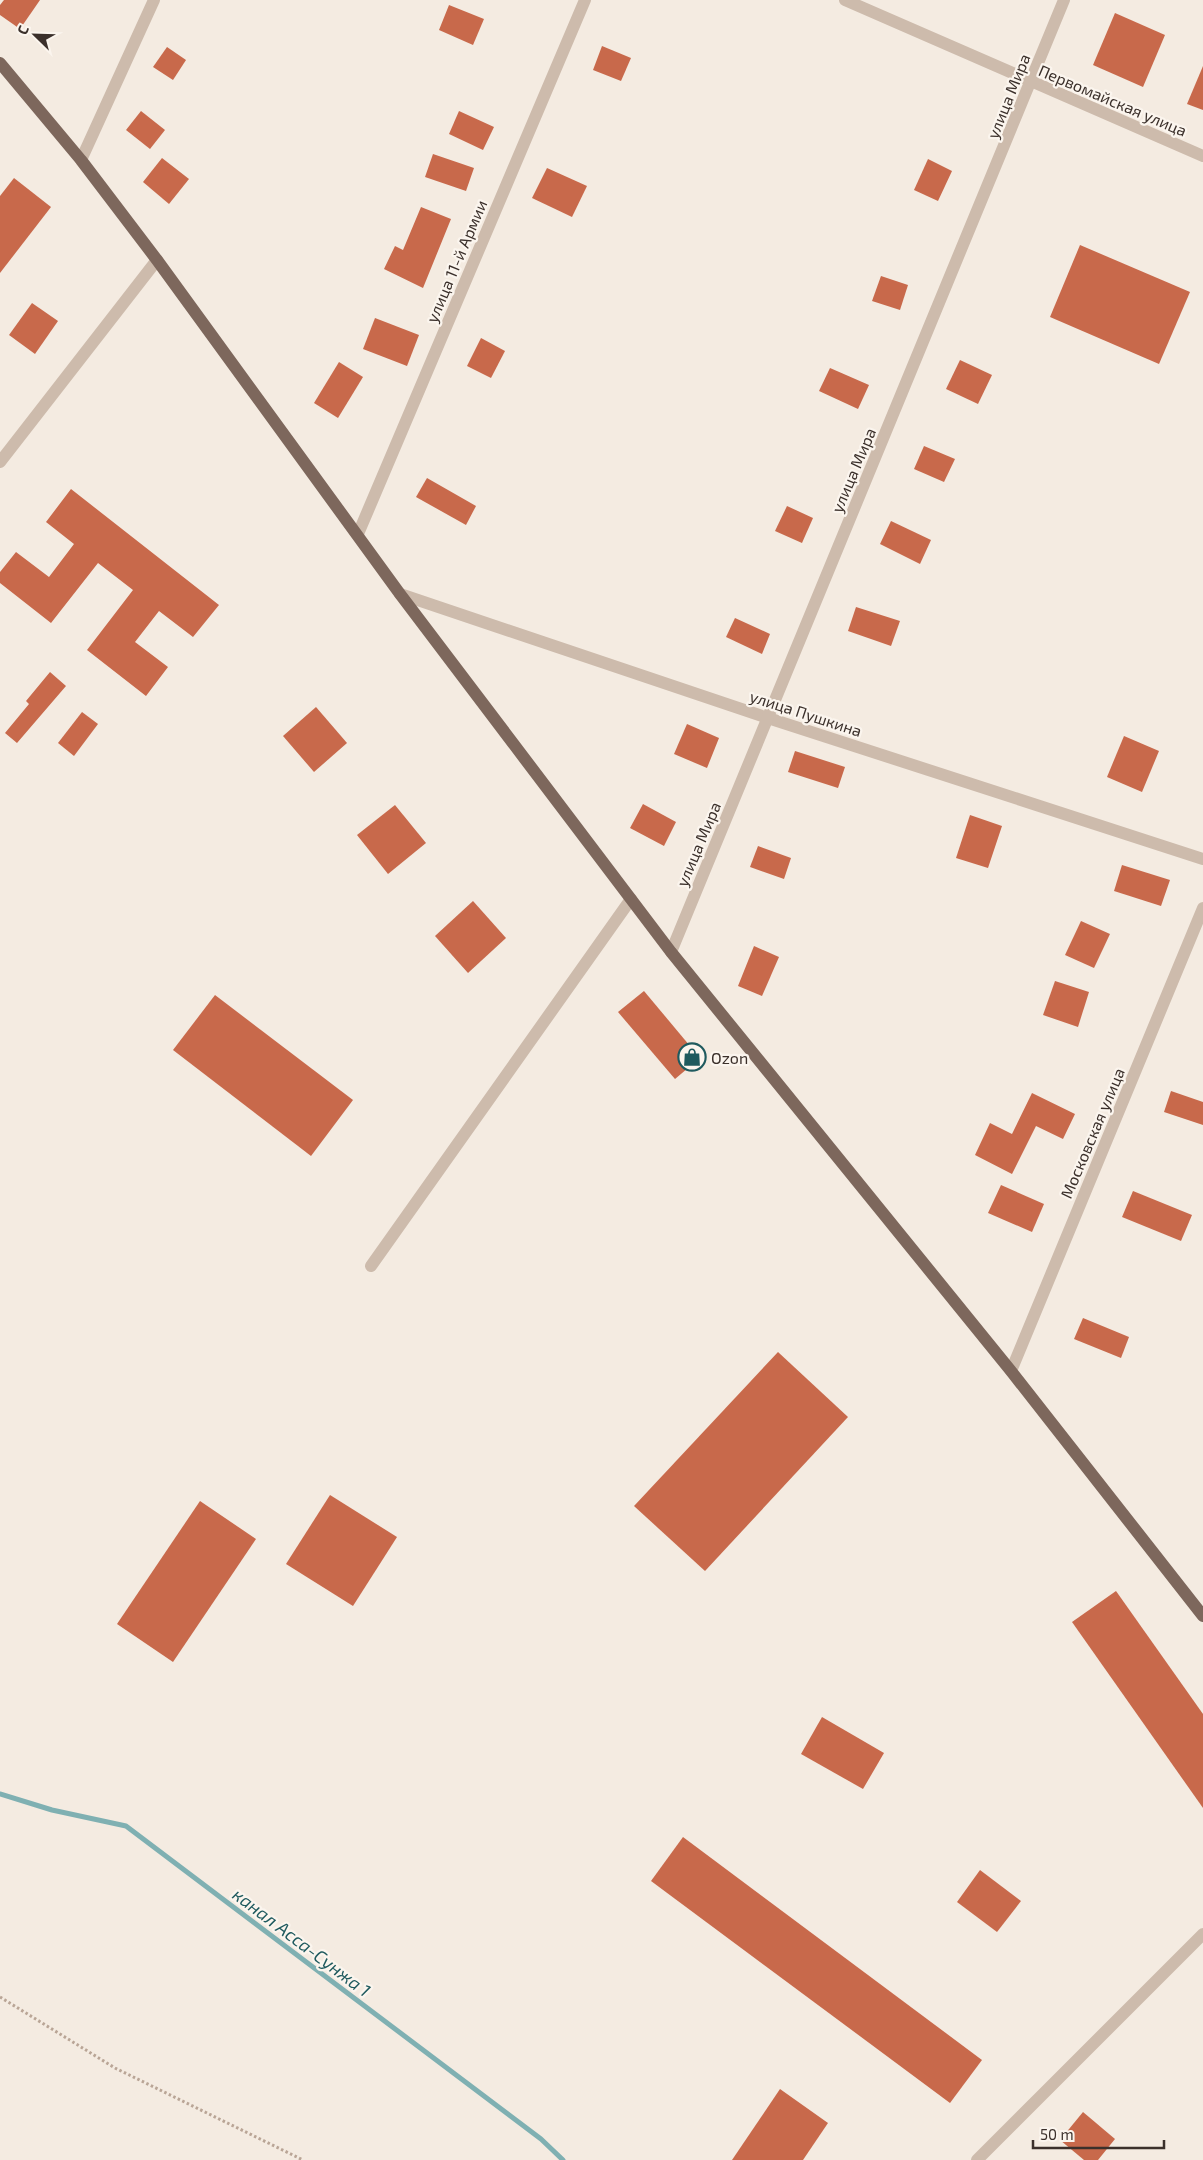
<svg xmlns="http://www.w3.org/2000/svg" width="1203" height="2160" viewBox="0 0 1203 2160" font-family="'Exo 2',sans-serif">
  <rect width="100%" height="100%" fill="#f4ebe1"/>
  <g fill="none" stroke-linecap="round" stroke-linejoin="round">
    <!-- stream -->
    <polyline stroke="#7fb0b2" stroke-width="5" points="0,1794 52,1810 126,1826 541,2139 563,2160"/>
  </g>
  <!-- building -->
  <g fill="#c8694b">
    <polygon points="4,0 40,0 20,29 0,15 0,5"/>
    <polygon points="449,5 484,19 473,45 439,30"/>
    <polygon points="1115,13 1165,35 1143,87 1093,65"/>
    <polygon points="602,46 631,58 621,81 593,70"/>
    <polygon points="167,47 186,60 173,80 153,67"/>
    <polygon points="1203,66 1203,110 1187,104"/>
    <polygon points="141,111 165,130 150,149 126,130"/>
    <polygon points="459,111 494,127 483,150 449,134"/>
    <polygon points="433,154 474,168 466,191 425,177"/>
    <polygon points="162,158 189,179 169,204 143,182"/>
    <polygon points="928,159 952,171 938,201 914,190"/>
    <polygon points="547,168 587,186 572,217 532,198"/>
    <polygon points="14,178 51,207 0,273 0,196"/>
    <polygon points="421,207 451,219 423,288 384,269 395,246 403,250"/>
    <polygon points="1080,245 1190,292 1159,364 1050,317"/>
    <polygon points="881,276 908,285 900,310 872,301"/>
    <polygon points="32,303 58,321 35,354 9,335"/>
    <polygon points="375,318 419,335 407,366 363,349"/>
    <polygon points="481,338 505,351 491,378 467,366"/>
    <polygon points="960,360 992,375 978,404 946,389"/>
    <polygon points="339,362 363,377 338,418 314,403"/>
    <polygon points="830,368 869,385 858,409 819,391"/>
    <polygon points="924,446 955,459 944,482 914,469"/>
    <polygon points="427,478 476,506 466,525 416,497"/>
    <polygon points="71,489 219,605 193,637 159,611 135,642 168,667 146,696 87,650 133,590 98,563 51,623 0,583 0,572 16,552 49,577 74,544 46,522"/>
    <polygon points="787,506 813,518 802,543 775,531"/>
    <polygon points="891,521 931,540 920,564 880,544"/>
    <polygon points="856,607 900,621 891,646 848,631"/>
    <polygon points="735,618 770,634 762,654 726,637"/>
    <polygon points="50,672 66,686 17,743 5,733 29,704 26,701"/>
    <polygon points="316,707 347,743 314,772 283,736"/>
    <polygon points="82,712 98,724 74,756 58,743"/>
    <polygon points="687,724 719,738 707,768 674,754"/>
    <polygon points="1124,736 1159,751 1142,792 1107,777"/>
    <polygon points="795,751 845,767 838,788 788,772"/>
    <polygon points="643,804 676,822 664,846 630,828"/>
    <polygon points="395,805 426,843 388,874 357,835"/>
    <polygon points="970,815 1002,826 988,868 956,858"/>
    <polygon points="758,846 791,858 784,879 750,867"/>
    <polygon points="1122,865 1170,880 1161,906 1114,891"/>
    <polygon points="473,901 506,938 468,973 435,936"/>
    <polygon points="1081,921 1110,934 1094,968 1065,955"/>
    <polygon points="754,946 779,957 762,996 738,986"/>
    <polygon points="1055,981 1089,992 1078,1027 1043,1015"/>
    <polygon points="644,991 700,1058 675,1079 618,1012"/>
    <polygon points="215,995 353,1100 311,1156 173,1050"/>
    <polygon points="1171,1091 1203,1102 1203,1125 1164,1112"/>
    <polygon points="1032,1093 1075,1114 1063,1139 1036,1126 1012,1174 975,1155 990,1123 1012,1134"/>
    <polygon points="1001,1185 1044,1204 1032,1232 988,1213"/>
    <polygon points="1133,1191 1192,1215 1181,1241 1122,1217"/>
    <polygon points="1083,1318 1129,1337 1121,1358 1074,1339"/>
    <polygon points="778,1352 848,1417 705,1571 634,1506"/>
    <polygon points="330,1495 397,1537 353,1606 286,1564"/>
    <polygon points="200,1501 256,1539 173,1662 117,1624"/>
    <polygon points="1116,1591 1203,1714 1203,1808 1072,1622"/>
    <polygon points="822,1717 884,1753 863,1789 801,1754"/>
    <polygon points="683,1837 982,2060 950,2103 651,1881"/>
    <polygon points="980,1870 1021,1901 997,1932 957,1902"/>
    <polygon points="780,2089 828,2123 803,2160 732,2160"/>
    <polygon points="1083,2112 1115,2139 1098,2160 1084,2160 1060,2140"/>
  </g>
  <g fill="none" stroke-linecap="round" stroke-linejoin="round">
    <!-- path -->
    <polyline stroke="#b9a596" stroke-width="3" stroke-dasharray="2.5 2.5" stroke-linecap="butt" points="0,1997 115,2068 303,2160"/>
    <!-- minor -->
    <g stroke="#cdbbac" stroke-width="12">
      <polyline points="845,0 1203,156"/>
      <polyline points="81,160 154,0"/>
      <polyline points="0,462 157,260"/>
      <polyline points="358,534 585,0"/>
      <polyline points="400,594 768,718 1203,859"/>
      <polyline points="671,952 1064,0"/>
      <polyline points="371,1266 631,899"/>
      <polyline points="1011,1371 1203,908"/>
      <polyline points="977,2160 1203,1934"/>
    </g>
    <!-- major -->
    <polyline stroke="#7d675c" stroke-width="12" points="0,63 81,160 157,260 400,594 671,952 1011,1371 1203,1616"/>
  </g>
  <!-- icons -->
  <defs>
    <g id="shop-ring" transform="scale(1.4375)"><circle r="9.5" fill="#fbf5ee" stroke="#1f5a5e" stroke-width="1.5"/><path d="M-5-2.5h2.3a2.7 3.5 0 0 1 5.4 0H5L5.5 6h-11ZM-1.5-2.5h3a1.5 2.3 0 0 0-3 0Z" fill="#1f5a5e"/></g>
  </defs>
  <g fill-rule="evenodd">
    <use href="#shop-ring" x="692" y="1057"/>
  </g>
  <g text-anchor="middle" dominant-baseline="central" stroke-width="4.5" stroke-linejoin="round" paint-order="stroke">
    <!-- street labels -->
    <g font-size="16" fill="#3b302b" stroke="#fbf5ee">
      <text transform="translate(1008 96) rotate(-68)">улица Мира</text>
      <text transform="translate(1113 100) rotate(23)">Первомайская улица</text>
      <text transform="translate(456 261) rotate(-67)">улица 11-й Армии</text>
      <text transform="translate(853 470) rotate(-67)">улица Мира</text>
      <text transform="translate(806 713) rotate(18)">улица Пушкина</text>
      <text transform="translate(698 844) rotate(-67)">улица Мира</text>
      <text transform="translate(1092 1133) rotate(-67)">Московская улица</text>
    </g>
    <!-- poi labels -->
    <g font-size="16" fill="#3b302b" stroke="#fbf5ee" text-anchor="start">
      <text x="711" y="1057">Ozon</text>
    </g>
    <!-- water labels -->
    <g font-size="18" font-style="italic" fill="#1f5a5e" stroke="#fbf5ee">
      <text transform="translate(302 1942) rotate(37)">канал Асса-Сунжа 1</text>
    </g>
  </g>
  <!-- north arrow -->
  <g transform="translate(35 35) rotate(293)" stroke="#fbf5ee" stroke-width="4" paint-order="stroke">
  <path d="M0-4L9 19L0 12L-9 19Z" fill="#3b302b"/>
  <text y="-8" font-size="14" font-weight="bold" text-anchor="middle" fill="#3b302b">С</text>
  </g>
  <!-- scale -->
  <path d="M1033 2140v8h131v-8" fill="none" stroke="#3b302b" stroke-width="2.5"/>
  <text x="1040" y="2140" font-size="15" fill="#3b302b" stroke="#fbf5ee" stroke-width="4" paint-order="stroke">50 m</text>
</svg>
